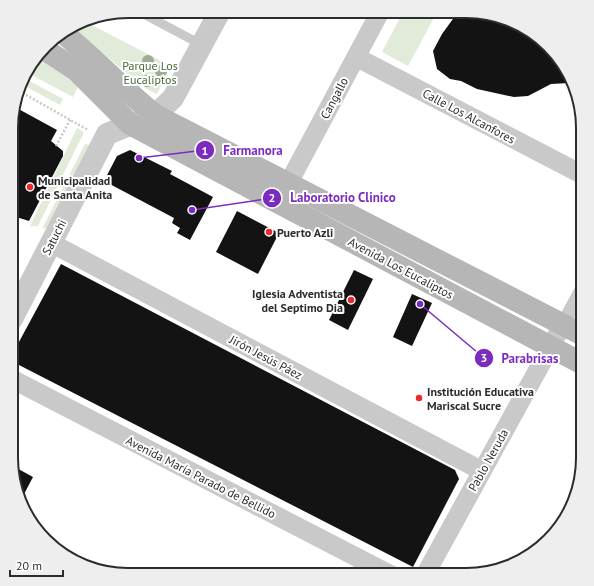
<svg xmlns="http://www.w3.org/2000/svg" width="594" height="586" viewBox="0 0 594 586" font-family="'PT Sans',sans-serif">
  <rect width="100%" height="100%" fill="#fff"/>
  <!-- green -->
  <g fill="#e2ead9">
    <polygon points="403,12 437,12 408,66 382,52"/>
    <polygon points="84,21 171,66 157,94 145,88 72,28"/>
    <polygon points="38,56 79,85 73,97 26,72"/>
    <polygon points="24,78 63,99 60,105 21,84"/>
    <polygon points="77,128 84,132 38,226 30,226"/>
    <polygon points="85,144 90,145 48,227 42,229"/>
  </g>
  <!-- building -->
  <g fill="#131313">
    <polygon points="458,12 481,12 525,27 559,57 569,83 551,84 528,96 514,97 477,89 461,81 450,79 437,69 433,51 442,34"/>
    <polygon points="13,106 57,130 51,141 63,151 63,156 29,221 13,216"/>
    <polygon points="130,150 172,171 170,174 213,197 190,240 177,233 180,228 172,223 174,218 104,181 117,156"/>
    <polygon points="237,211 279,233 258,274 216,252"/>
    <polygon points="61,264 455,470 459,479 413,567 17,364 13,353"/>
    <polygon points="354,270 373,279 348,330 329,320"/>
    <polygon points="412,294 432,303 412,346 393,337"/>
    <polygon points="11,465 33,477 23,496"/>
  </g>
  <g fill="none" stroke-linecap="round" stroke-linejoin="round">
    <!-- path -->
    <g stroke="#c9c9c9" stroke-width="2.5" stroke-dasharray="2 2" stroke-linecap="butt">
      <polyline points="19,91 88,130"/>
      <polyline points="56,146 70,120"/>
    </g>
    <!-- service -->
    <polyline stroke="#c9c9c9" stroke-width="9" points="138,11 202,45"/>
    <!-- pedestrian -->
    <polyline stroke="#c9c9c9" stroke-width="14" points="563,324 583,287"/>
    <!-- minor -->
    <g stroke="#c9c9c9" stroke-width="19">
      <polyline points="356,57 583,175"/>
      <polyline points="288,184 380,12"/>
      <polyline points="51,243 482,471"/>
      <polyline points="12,379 391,575"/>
      <polyline points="425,575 563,324"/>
    </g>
    <!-- tertiary -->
    <polyline stroke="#c9c9c9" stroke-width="22" points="12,319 107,134 155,115 173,98 220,11"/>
    <!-- secondary -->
    <g stroke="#b6b6b6" stroke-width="22">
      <path d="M63,33C95,59 123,89 155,115L583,335"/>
      <polyline points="44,49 76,70 130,124 583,364"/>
    </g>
  </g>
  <!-- trees -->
  <g fill="#9dac93">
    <circle cx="148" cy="61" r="6"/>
    <circle cx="161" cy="71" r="6"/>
    <circle cx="147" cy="81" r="6"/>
  </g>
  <!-- markers -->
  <g fill="#e72b2f" stroke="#fff" stroke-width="1.5">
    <circle cx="30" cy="187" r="4"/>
    <circle cx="269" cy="232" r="4"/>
    <circle cx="351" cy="300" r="4"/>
    <circle cx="419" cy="398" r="4"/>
  </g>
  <g text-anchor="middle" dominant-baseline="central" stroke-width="4" stroke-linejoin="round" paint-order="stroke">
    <!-- park labels -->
    <g font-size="12" fill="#4d683a" stroke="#fff">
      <text x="150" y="65">Parque Los<tspan x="150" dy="14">Eucaliptos</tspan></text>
    </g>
    <!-- street labels -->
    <g font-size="12" fill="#2c2c2c" stroke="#fff">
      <text transform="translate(334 98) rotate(-62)">Cangallo</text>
      <text transform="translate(469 116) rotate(28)">Calle Los Alcanfores</text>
      <text transform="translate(54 237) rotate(-63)">Satuchi</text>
      <text transform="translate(401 268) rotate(28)">Avenida Los Eucaliptos</text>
      <text transform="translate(266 357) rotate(28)">Jirón Jesús Páez</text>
      <text transform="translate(488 460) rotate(-61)">Pablo Neruda</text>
      <text transform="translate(201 477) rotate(27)">Avenida María Parado de Bellido</text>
    </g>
    <!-- poi labels -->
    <g font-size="12" font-weight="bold" fill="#2c2c2c" stroke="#fff" text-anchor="start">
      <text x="38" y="180">Municipalidad<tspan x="38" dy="14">de Santa Anita</tspan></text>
      <text x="277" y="232">Puerto Azli</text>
      <text x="343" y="293" text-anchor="end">Iglesia Adventista<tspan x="343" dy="14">del Septimo Dia</tspan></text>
      <text x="427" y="391">Institución Educativa<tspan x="427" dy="14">Mariscal Sucre</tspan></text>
    </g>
  </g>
  <!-- crop -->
  <path d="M0 0H594V586H0ZM128 18H466A110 110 0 0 1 576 128V458A110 110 0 0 1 466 568H128A110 110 0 0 1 18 458V128A110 110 0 0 1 128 18Z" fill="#eee" fill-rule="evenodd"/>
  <path fill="none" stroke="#2c2c2c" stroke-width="2" d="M128 18H466A110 110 0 0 1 576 128V458A110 110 0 0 1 466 568H128A110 110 0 0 1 18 458V128A110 110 0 0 1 128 18Z"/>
  <!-- callouts -->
  <path fill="none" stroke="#7b2cbf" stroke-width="1.5" d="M139 158L205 150M192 210L272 198M420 304L484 358"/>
  <g fill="#7b2cbf" stroke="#fff" stroke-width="1.5">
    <circle cx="139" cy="158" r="4"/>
    <circle cx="192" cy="210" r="4"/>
    <circle cx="420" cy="304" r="4"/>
    <circle cx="205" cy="150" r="10"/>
    <circle cx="272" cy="198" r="10"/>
    <circle cx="484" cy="358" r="10"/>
  </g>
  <g font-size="12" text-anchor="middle" font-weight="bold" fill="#fff">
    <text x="205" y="155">1</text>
    <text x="272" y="202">2</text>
    <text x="484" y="362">3</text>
  </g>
  <g font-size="13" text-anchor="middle" font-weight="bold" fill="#7b2cbf" stroke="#fff" stroke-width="4" stroke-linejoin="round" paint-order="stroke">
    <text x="253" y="155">Farmanora</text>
    <text x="343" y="202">Laboratorio Clinico</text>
    <text x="530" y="363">Parabrisas</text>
  </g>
  <!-- scale -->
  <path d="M10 570v6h53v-6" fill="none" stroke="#2c2c2c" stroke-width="2"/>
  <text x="16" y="570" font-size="12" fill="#2c2c2c" stroke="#ffffff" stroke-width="3" paint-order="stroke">20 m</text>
</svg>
